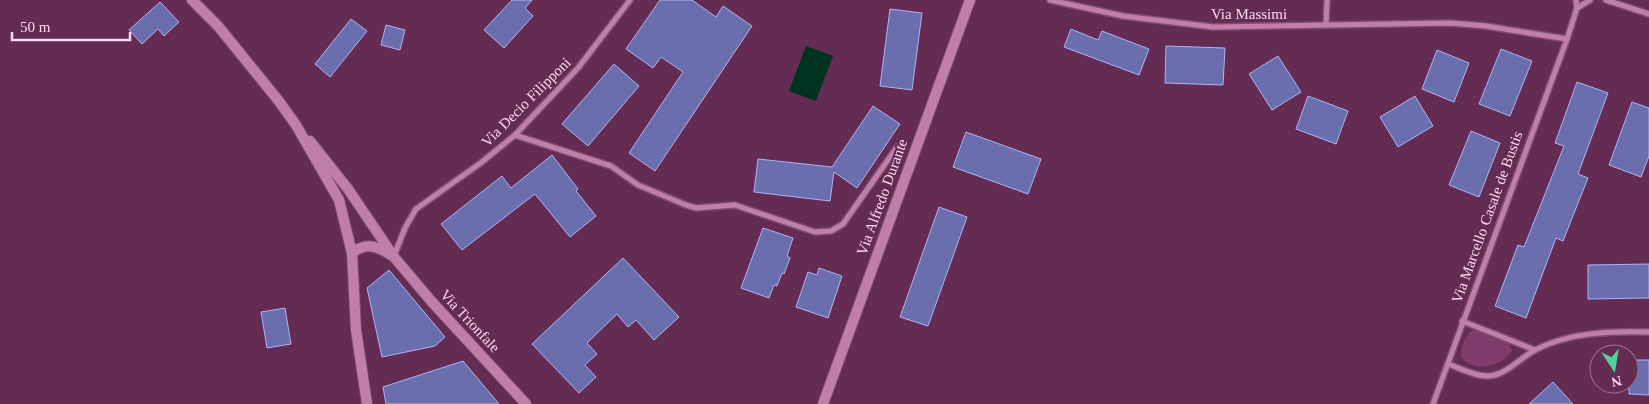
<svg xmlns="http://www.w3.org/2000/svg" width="1649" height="404" font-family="'Times New Roman',serif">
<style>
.green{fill:#803c6b}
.water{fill:#00331f}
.building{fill:#6b6eac;stroke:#aeb3f6}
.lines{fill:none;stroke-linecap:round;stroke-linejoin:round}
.street-casing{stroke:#7d4d6e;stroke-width:8}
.secondary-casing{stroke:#7d4d6e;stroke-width:12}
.street{stroke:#bf7fa8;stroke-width:5}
.secondary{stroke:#bf7fa8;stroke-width:10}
.labels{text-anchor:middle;stroke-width:4;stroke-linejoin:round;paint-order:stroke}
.street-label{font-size:15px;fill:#fbd8ed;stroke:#642c52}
</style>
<rect width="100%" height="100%" fill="#642c52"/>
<path class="green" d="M1473,330L1482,331L1508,343L1512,351C1500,366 1475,374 1461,357C1460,348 1465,334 1473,330Z"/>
<polygon class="water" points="806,46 833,56 816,101 789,91"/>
<g class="building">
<polygon points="512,0 532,0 525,8 533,16 504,48 484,30"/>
<polygon points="660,0 692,0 716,17 723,6 752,26 655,171 629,153 683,72 661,57 653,68 626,49"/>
<polygon points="160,2 179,22 164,36 158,29 142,44 129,30"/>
<polygon points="890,9 922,13 912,90 880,86"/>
<polygon points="351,19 367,31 330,77 315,64"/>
<polygon points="386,25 405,30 400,50 381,45"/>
<polygon points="1071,29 1098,40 1102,31 1149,49 1139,75 1064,47"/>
<polygon points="1166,46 1225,48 1223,85 1165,83"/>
<polygon points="1501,49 1532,61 1510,116 1479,104"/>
<polygon points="1437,50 1469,63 1454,102 1422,89"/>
<polygon points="1278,56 1301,92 1272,110 1249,74"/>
<polygon points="614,64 639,86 588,146 562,124"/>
<polygon points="1577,82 1608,93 1578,174 1588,178 1563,241 1556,238 1526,318 1495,306 1518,245 1524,247 1564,146 1555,143"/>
<polygon points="1308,96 1348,111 1336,144 1296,129"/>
<polygon points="1415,96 1433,126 1398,147 1380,117"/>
<polygon points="1632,102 1649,108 1649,156 1641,177 1609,165"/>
<polygon points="873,106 900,124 857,188 834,172 830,201 754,192 758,159 832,167"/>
<polygon points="1471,131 1500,143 1479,197 1449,185"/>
<polygon points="966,132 1041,159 1028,194 953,167"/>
<polygon points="552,155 578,189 576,191 596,216 570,237 535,194 462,250 441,224 502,176 511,188"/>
<polygon points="939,207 967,217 928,326 900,317"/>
<polygon points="763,228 793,238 787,256 790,258 784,274 782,273 777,286 774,285 769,298 741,288"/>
<polygon points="623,258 679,317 654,340 636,320 628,327 617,314 587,343 597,354 585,365 596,377 579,393 532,344"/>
<polygon points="1649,264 1649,298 1588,299 1588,265"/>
<polygon points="819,268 842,276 828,318 796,307 808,272 817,275"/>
<polygon points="389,270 445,337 435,346 382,357 367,288"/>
<polygon points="285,308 291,344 267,348 261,312"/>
<polygon points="1629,360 1649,360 1649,395 1629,394"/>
<polygon points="463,361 499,404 386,404 383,387"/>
<polygon points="1553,382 1573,404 1529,404"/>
</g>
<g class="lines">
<defs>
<g id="street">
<polyline points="1050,0 1123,16 1213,27 1450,23 1486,26 1567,39 1577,8 1576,0"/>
<polyline points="1606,0 1649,14"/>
<polyline points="1577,8 1590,0"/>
<polyline points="1326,25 1327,0"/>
<polyline points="515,135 611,166 638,185 686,205 696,208 735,205 815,232 831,231 843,224 897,147"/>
<polyline points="394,256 405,228 416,209 482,162 515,135 578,68 630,0"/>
<polyline points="1462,321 1535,350"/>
<path d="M1448,364C1460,368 1476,377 1489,376C1506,375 1520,358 1535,350C1570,332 1611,331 1649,332"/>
<polyline points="1433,404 1567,39"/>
</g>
<g id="secondary">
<polyline points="192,0 218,26 278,100 296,125 339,200 352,253 356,330 367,404"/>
<polyline points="310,141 348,189 394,257 432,302 526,404"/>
<path d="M352,253C366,242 377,246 391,255"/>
<polyline points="823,404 970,0"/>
</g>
</defs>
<use href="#street" class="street-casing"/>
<use href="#secondary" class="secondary-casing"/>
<use href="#street" class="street"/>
<use href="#secondary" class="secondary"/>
</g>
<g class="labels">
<g class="street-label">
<text x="1249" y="19">Via Massimi</text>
<text transform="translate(526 102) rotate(-45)" y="5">Via Decio Filipponi</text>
<text transform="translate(882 197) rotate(-70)" y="5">Via Alfredo Durante</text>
<text transform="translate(1487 217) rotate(-70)" y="5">Via Marcello Casale de Bustis</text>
<text transform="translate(470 321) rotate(47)" y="5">Via Trionfale</text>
</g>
</g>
<g transform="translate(1614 369) rotate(168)"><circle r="24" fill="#642c52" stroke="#a07190"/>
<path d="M0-4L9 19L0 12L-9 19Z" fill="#4ed399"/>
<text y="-8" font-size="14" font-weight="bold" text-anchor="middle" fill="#fbd8ed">N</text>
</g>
<path d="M12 32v8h118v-8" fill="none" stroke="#fbd8ed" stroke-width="2.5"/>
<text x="20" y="32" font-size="15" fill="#fbd8ed" stroke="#642c52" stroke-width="4" paint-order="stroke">50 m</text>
</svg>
